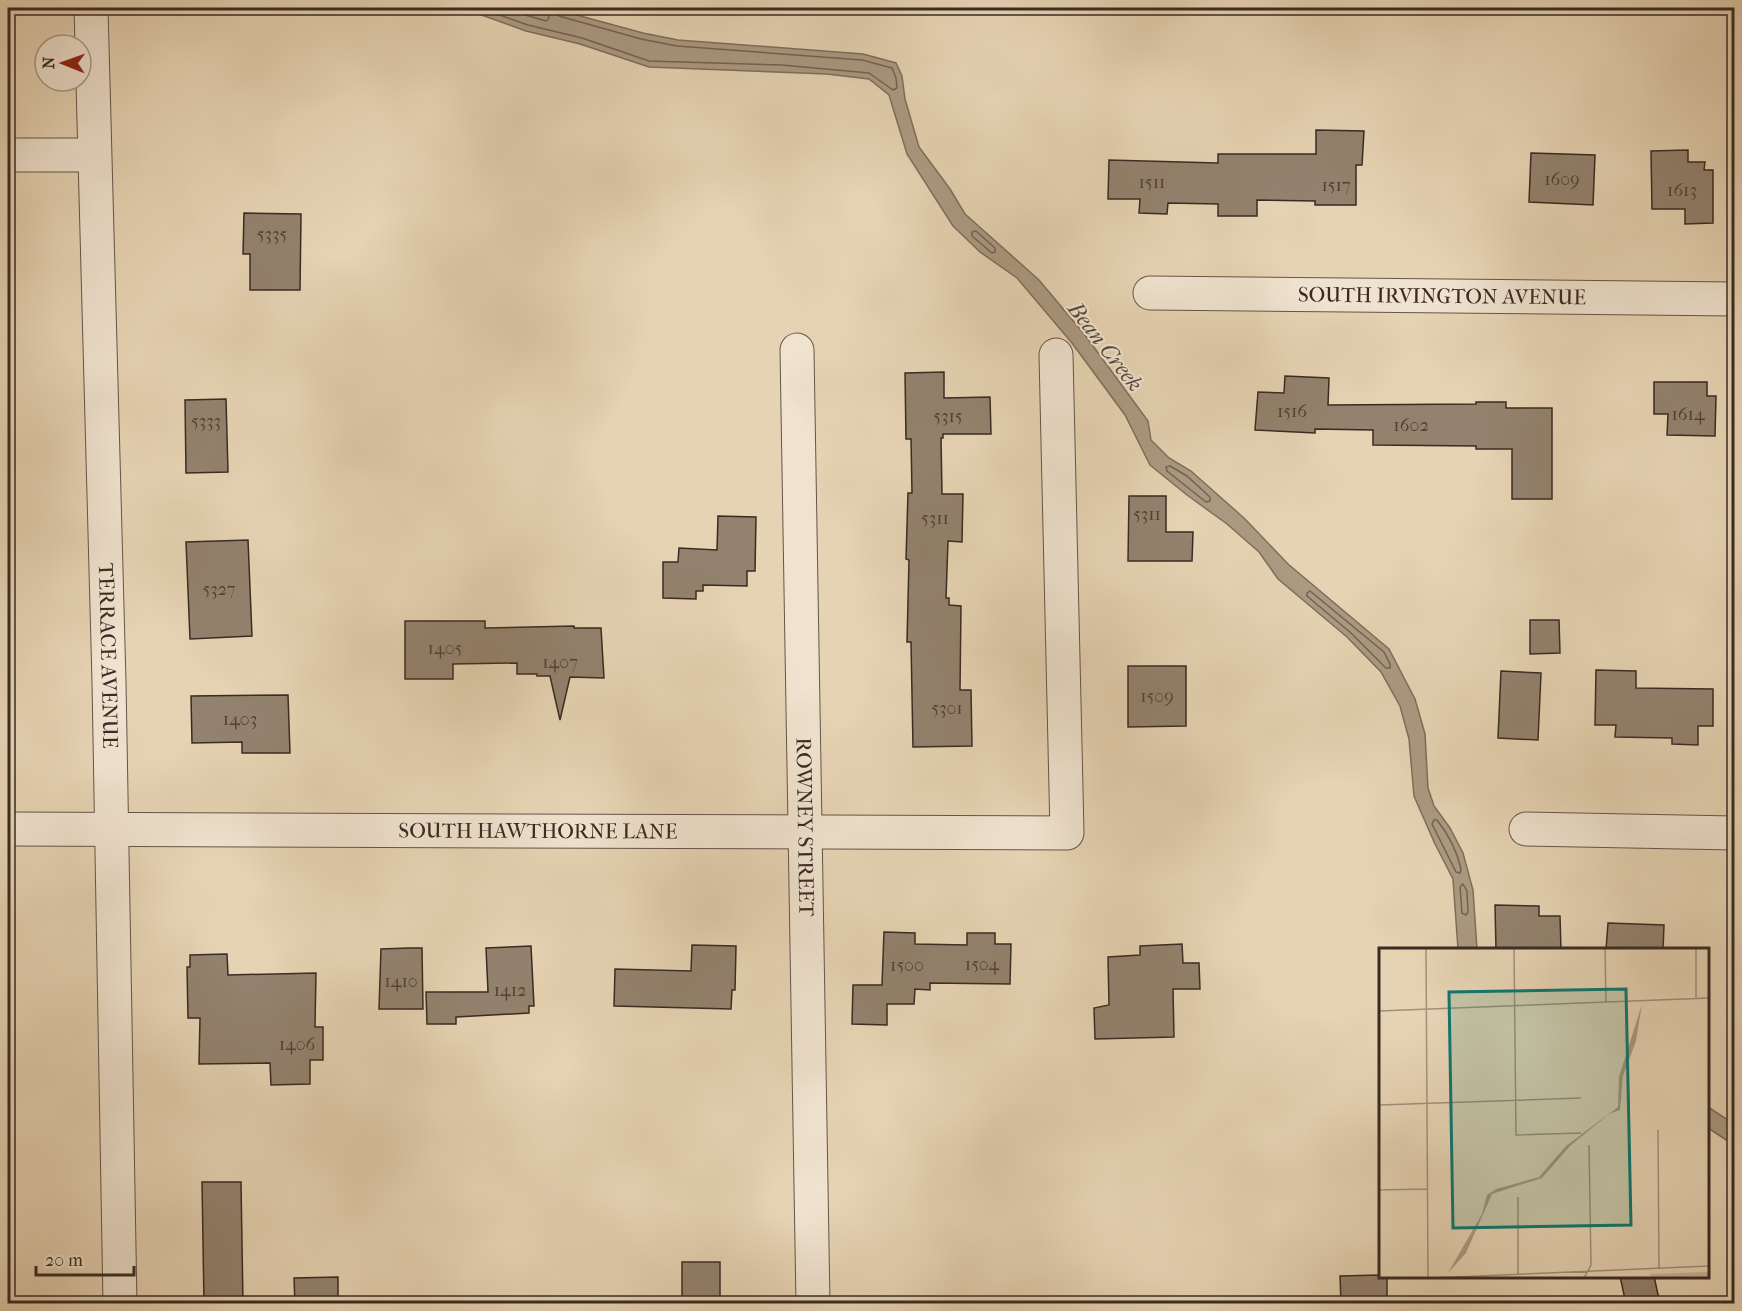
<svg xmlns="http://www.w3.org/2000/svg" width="1742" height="1311" font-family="'IM FELL French Canon',serif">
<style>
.water{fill:#ab9a82;stroke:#7d6e5c;stroke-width:1.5}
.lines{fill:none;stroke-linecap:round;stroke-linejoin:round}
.shore{stroke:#726253;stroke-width:1.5}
.building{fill:#93826e;stroke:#392b24;stroke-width:1.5}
.minor-casing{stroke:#645548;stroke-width:35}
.minor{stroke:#efe2ce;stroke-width:33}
.labels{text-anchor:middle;stroke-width:4.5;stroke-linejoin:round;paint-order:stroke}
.number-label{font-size:18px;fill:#504136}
.street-label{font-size:21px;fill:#392b24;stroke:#efe2ce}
.water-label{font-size:22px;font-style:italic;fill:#56473c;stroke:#efe2ce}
.inset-road{fill:none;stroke:#a1907a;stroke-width:1.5}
.view{fill:#0f766e;fill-opacity:0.15;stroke:#0f766e;stroke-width:3}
.inset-edge{fill:none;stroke:#392b24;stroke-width:3}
</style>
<rect width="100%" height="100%" fill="#e6d3b3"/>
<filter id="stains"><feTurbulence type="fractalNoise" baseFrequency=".00333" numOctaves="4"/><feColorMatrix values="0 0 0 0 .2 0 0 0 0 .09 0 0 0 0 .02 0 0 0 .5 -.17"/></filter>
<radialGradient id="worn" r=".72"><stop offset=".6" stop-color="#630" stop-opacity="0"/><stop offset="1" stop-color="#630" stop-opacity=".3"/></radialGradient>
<g class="water">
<polygon points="462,8 551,8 643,33 678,40 863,54 896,63 902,76 905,99 919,147 950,189 965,214 1039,280 1085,335 1148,421 1151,440 1169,458 1191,471 1245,519 1288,564 1389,649 1415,699 1425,734 1428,788 1434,806 1450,828 1463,853 1473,890 1477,949 1458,949 1453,879 1435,844 1414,796 1409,739 1400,706 1381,672 1347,637 1278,579 1259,552 1227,524 1187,495 1150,465 1125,415 1072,343 1017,278 980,252 953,226 907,154 889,95 869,79 827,74 649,67 580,44 526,31"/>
<polygon points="1708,1107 1734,1124 1734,1145 1708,1128"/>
</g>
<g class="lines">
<g class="shore">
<polyline points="479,8 528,25 582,38 649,61 782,65 869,73 893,90 897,88 896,78 892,68 862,60 677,46 641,39 559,16 555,13 554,8"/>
<polyline points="501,8 546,21 549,18 547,8"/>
<polygon points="976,231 995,248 995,252 992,253 972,236 972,232"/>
<polygon points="1170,466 1187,476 1210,497 1210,501 1206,502 1167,471 1166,467"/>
<polygon points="1310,591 1384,652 1390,664 1390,668 1386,668 1351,633 1307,596 1307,593"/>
<path d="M1434,820H1437C1449,835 1457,851 1461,869L1460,873L1456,872L1432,824Z"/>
<polygon points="1463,884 1467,891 1468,912 1466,915 1462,913 1460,887"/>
</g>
</g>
<g class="building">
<polygon points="1316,130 1364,131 1362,165 1356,165 1356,205 1315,205 1315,201 1257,200 1257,216 1218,216 1218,204 1168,203 1167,214 1139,213 1140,199 1108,199 1109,160 1218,163 1218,154 1316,154"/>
<polygon points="1688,150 1688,162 1705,162 1704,170 1713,170 1713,223 1685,224 1685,209 1652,209 1651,151"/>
<polygon points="1531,153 1595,155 1593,205 1529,202"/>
<polygon points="244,213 301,214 300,290 250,290 250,254 243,254"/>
<polygon points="944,372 944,398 990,397 991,434 943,434 943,438 941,438 942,494 963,494 962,542 948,541 946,598 949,598 949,605 961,606 960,690 971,690 972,746 913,747 911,642 907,642 909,560 906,559 908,493 912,493 911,439 906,439 905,373"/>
<polygon points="1285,376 1329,378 1328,405 1476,404 1476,402 1506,402 1506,408 1552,408 1552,499 1512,499 1512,449 1476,449 1476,446 1373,445 1373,430 1315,429 1315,433 1255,430 1258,392 1284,393"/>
<polygon points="1654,382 1707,382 1707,396 1716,396 1715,436 1667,435 1668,414 1654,414"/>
<polygon points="226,399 228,472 186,473 185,400"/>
<polygon points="1129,496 1166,496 1166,532 1193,532 1192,561 1128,561"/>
<polygon points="718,516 756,517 755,571 747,571 747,586 703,585 703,591 696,591 696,599 663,598 663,562 678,562 679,548 717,550"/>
<polygon points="248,540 252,636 190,639 186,542"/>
<polygon points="1530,620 1559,620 1560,653 1530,654"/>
<polygon points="405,621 485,621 485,628 574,626 574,628 601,628 604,678 570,677 560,720 550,676 537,676 537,674 517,674 517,663 453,664 453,679 405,679"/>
<polygon points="1128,666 1186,666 1186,726 1128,727"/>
<polygon points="1596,670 1636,671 1636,688 1713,689 1713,726 1698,726 1698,745 1672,744 1672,738 1615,737 1616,725 1595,725"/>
<polygon points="1501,671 1541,673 1538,740 1498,738"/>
<polygon points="288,695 290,753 242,753 242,742 192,743 191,696"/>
<polygon points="1495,905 1539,906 1539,916 1560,916 1561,950 1496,950"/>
<polygon points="1608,923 1664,925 1663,950 1606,950"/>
<polygon points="884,932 915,933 915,944 967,945 967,933 995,933 995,944 1011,944 1010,984 930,983 930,990 915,989 914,1004 887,1004 887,1025 852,1024 853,985 882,985"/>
<polygon points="1182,944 1183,963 1199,963 1200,989 1173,989 1174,1037 1095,1039 1094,1008 1109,1005 1108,957 1140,955 1140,946"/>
<polygon points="692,945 736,946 735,990 732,990 731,1009 614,1006 615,969 691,971"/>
<polygon points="531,946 534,1006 529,1006 529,1013 456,1017 456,1024 427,1024 426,992 488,992 486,948"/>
<polygon points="409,948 422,948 423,1009 379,1009 381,949"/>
<polygon points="227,954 228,975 316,973 315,1027 323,1027 323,1060 310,1060 310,1084 271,1085 270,1063 199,1064 200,1018 188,1018 187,967 190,967 190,955"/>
<polygon points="202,1182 241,1182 243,1304 204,1304"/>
<rect x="682" y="1262" width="38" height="42"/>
<polygon points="1380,1275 1380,1276 1387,1276 1387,1304 1341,1304 1340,1276"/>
<polygon points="1620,1276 1654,1276 1660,1304 1626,1304"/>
<polygon points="338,1277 338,1304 295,1304 294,1278"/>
</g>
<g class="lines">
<defs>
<g id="minor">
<path id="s1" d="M91,8L109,682L120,1304"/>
<polyline points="8,155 94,155"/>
<path id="s2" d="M1150,293L1734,299"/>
<path id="s3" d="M797,350L813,1304"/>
<path id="s4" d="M8,829L1067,833L1056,355"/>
<polyline points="1526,829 1734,833"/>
</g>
</defs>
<use href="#minor" class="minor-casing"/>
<use href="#minor" class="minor"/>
</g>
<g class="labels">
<g class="number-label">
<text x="1562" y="185">1609</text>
<text x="1152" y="188">1511</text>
<text x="1336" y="191">1517</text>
<text x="1682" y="196">1613</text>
<text x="272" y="240">5335</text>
<text x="1292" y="417">1516</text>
<text x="1688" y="420">1614</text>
<text x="948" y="422">5315</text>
<text x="206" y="427">5333</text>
<text x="1411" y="431">1602</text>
<text x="1147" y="520">5311</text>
<text x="935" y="524">5311</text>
<text x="219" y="595">5327</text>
<text x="445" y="654">1405</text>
<text x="560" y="668">1407</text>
<text x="1157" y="702">1509</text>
<text x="947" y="714">5301</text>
<text x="240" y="725">1403</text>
<text x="982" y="970">1504</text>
<text x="907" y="971">1500</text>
<text x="401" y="987">1410</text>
<text x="510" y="996">1412</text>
<text x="297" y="1050">1406</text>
</g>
<g class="street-label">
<text dy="7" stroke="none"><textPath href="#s2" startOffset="292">SOUTH IRVINGTON AVENUE</textPath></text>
<text dy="7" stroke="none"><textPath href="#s1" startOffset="648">TERRACE AVENUE</textPath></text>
<text dy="7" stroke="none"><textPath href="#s3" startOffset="477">ROWNEY STREET</textPath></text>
<text dy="7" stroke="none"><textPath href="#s4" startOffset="530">SOUTH HAWTHORNE LANE</textPath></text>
</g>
<g class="water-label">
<text transform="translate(1106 346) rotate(52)" y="8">Bean Creek</text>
</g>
</g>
<g transform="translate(1379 948)">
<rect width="330" height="330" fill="#e6d3b3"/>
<path d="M330,324V330H271V326Z" fill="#c9b69b"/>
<path d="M263,56L257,93L244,128L241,162L230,166L191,198L163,230L113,246L87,305L69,325L103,266L108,247L117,241L160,229L187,198L239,159L240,129Z" fill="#ab9a82"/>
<path class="inset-road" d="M47,0L49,330M135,0L137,187L202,185M226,0L227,54M317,0V51M0,63L330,50M0,157L202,150M279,182L280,321M0,242L48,241M139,326V249M53,330L330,318M205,330L212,317L210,197"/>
<path class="view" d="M247,41L252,277L74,280L70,44Z"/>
<rect width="330" height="330" class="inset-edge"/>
</g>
<rect width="1742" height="1311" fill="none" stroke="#e6d3b3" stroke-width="30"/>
<rect x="9" y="9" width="1724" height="1293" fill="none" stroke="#392b24" stroke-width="3"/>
<rect x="15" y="15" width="1712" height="1281" fill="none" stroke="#392b24" stroke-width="1.5"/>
<g transform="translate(63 63) rotate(271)"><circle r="28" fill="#efe2ce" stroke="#a6998a" stroke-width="1.5"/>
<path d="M0-4.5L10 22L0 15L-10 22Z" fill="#8f2418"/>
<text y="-9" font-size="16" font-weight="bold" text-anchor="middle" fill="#392b24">N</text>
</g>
<path d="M36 1266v9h98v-9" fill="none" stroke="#392b24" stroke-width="3"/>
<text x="45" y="1266" font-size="18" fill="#392b24" stroke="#efe2ce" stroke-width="4.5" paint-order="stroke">20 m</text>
<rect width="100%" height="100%" filter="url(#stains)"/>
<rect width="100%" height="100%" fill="url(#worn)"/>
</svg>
